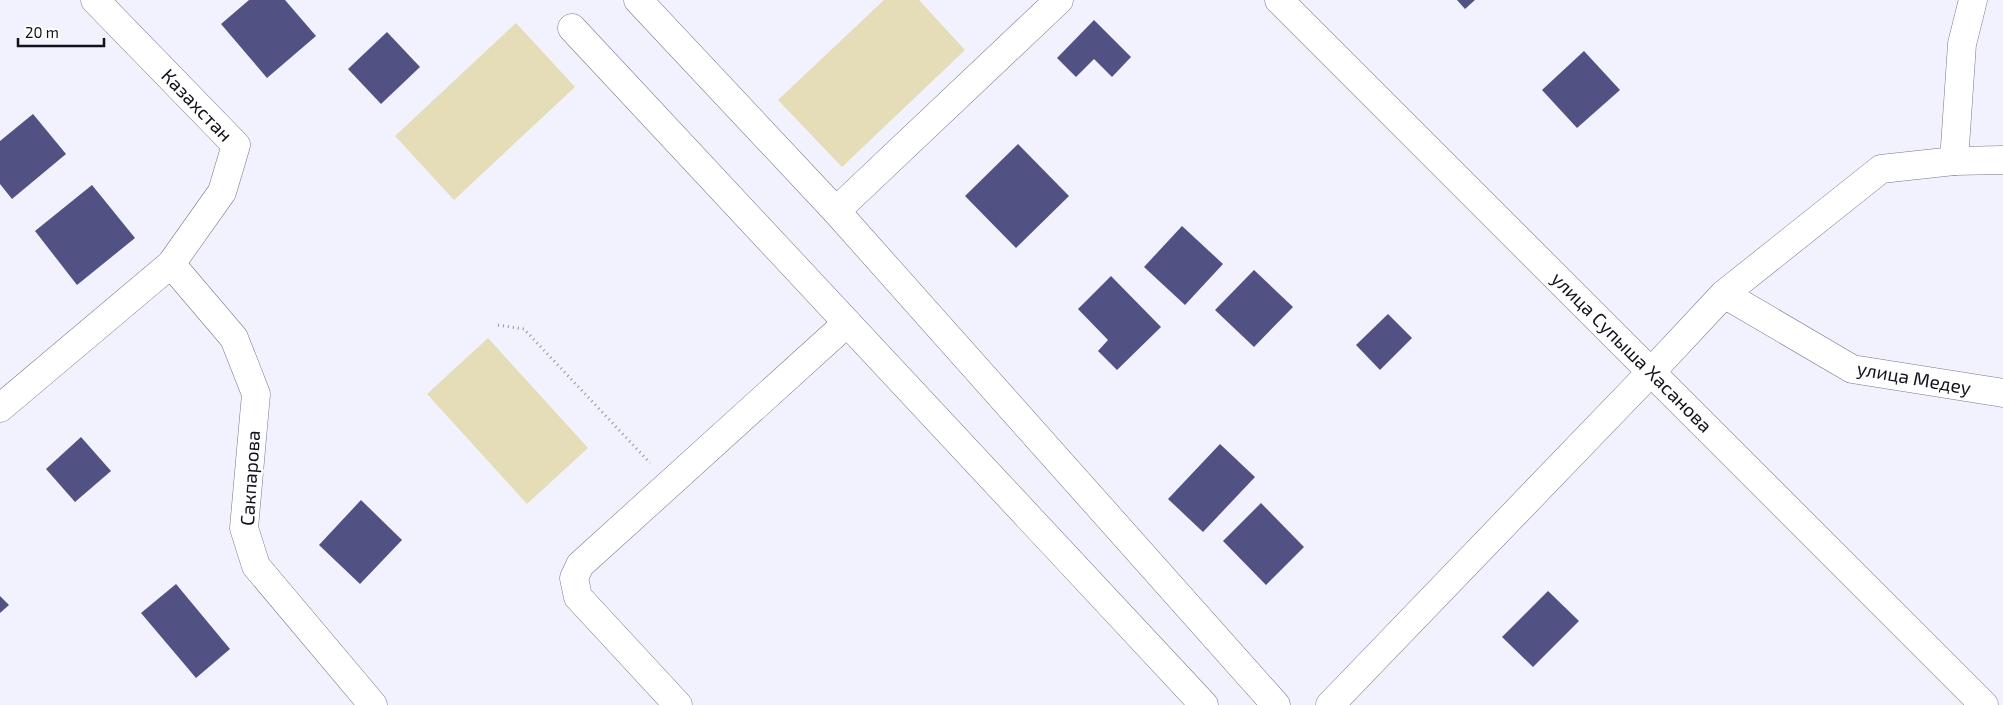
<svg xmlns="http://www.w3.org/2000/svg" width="2003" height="705" font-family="'Exo 2',sans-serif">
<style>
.garden{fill:#e4ddb7}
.building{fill:#525183}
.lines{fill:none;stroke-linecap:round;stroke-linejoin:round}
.minor-casing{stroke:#75768f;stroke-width:29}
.path{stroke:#9595a0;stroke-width:3;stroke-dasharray:1 4;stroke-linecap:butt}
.minor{stroke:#fff;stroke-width:28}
.labels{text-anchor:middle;stroke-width:5;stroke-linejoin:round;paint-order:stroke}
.street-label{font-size:19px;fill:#11121b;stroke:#fff}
</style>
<rect width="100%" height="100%" fill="#f2f2fe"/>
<g class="garden">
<polygon points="884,0 919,0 965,50 842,167 778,100"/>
<polygon points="516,23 575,87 454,200 395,136"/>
<polygon points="488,338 588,448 527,504 427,394"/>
</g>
<g class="building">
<polygon points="249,0 285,0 316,36 267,78 221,24"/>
<polygon points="1457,0 1475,0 1465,9"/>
<polygon points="1094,20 1131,57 1112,77 1094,59 1076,77 1057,58"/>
<polygon points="387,32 420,67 381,104 348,69"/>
<polygon points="1584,51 1620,90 1577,128 1542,90"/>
<polygon points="33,114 66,154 12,199 0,184 0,141"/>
<polygon points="1018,144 1069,196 1016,248 965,196"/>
<polygon points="92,185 135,238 77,285 35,231"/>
<polygon points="1182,226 1223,264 1185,305 1144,267"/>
<polygon points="1254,270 1293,307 1254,347 1215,310"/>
<polygon points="1111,276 1161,327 1117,370 1098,351 1108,340 1078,309"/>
<polygon points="1388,314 1412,338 1380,370 1356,345"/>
<polygon points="81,437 111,471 75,502 46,469"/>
<polygon points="1220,444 1255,477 1203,532 1168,499"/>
<polygon points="361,500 402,540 360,584 319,545"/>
<polygon points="1261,503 1304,547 1266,585 1223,541"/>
<polygon points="176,584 230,649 196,678 141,613"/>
<polygon points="1548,591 1579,621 1533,667 1502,637"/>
<polygon points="0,596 9,605 0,613"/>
</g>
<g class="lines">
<defs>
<g id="minor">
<polyline points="638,0 836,211 1276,705"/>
<polyline points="1279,0 1984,705"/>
<polyline points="572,28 1204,705"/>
<polyline points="1954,161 2003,160"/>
<polyline points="836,211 1059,0"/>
<polyline points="171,264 234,338 256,394 244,528 256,566 373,705"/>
<polyline points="1724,294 1852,369 2003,393"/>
<polyline points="0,408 171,264 222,192 236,145 95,0"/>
<polyline points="678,705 578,597 574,578 580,565 847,323"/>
<polyline points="1330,705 1651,372 1724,294 1881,169 1954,161 1962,44 1973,0"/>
</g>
</defs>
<use href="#minor" class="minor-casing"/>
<polyline class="path" points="498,325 524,329 650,463"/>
<use href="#minor" class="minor"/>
</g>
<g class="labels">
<g class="street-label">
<text transform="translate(197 105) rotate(46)" y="7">Казахстан</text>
<text transform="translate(1632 352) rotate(45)" y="7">улица Супыша Хасанова</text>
<text transform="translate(1914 378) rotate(10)" y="7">улица Медеу</text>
<text transform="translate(250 478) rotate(-86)" y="7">Сакпарова</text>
</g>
</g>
<path d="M18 38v8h86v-8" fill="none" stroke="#11121b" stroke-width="2.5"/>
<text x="25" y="38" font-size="15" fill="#11121b" stroke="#ffffff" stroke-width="4" paint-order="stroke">20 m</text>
</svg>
